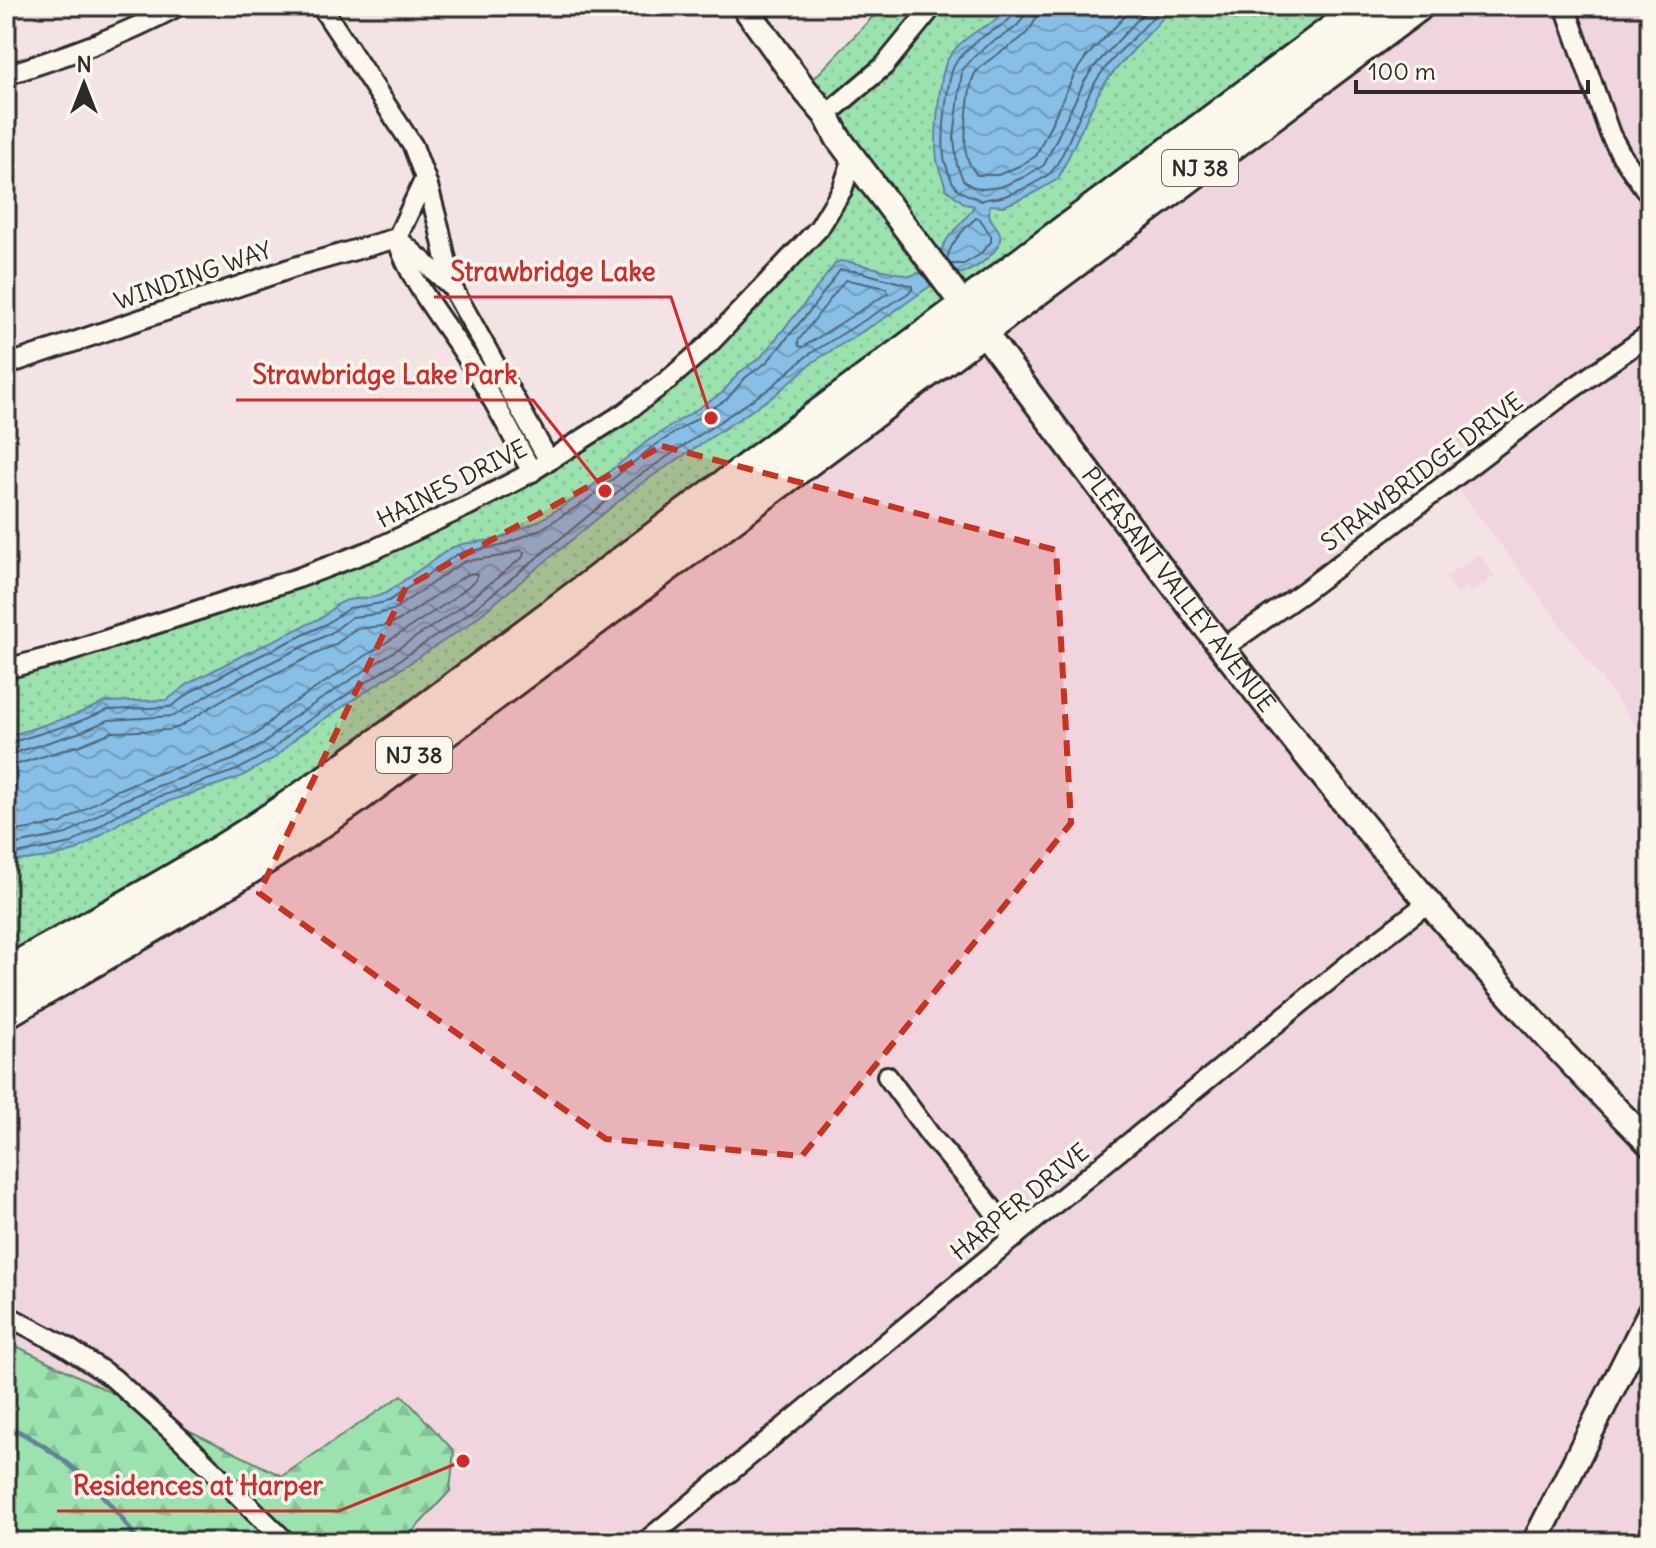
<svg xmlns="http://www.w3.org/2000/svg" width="1656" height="1548" font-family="Delius,sans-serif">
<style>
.built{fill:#f0d5de}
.forest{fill:url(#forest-firs);stroke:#63866d;stroke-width:2}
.park{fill:url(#park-dots);stroke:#63866d;stroke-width:2}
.water{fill:url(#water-waves);stroke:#62849b;stroke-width:2}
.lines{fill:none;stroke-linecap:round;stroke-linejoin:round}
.shore{stroke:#506676;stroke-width:2}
.stream{stroke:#62849b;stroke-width:5}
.street-casing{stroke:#2b2b2b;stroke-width:24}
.secondary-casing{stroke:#2b2b2b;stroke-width:30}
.highway-casing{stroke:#2b2b2b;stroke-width:38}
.street{stroke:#fbf7ec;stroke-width:18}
.secondary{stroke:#fbf7ec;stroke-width:24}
.highway{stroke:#fbf7ec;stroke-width:32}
.marked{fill:#c8321e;fill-opacity:0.2;stroke:#c8321e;stroke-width:6;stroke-dasharray:16 10;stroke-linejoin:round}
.labels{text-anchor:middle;stroke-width:7;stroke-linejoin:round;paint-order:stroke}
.shield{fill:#fbf7ec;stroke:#696865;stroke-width:2}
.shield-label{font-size:22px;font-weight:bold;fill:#2b2b2b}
.street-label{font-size:24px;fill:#2b2b2b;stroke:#fbf7ec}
.leader{fill:none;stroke:#d62828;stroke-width:3}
.callout-dot{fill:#d62828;stroke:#fbf7ec;stroke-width:3}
.callout-label{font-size:26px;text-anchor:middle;font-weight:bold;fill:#d62828;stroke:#fbf7ec;stroke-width:7;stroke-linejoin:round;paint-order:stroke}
</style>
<defs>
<pattern id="forest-firs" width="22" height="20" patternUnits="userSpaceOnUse" patternTransform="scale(2)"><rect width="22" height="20" fill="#9be2af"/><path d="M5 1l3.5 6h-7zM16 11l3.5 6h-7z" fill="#86c297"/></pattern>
<pattern id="park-dots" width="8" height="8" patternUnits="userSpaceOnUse" patternTransform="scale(2)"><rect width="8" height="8" fill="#9be2af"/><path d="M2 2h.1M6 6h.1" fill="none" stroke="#86c297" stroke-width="1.8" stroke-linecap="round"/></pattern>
<pattern id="water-waves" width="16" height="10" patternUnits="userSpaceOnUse" patternTransform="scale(2)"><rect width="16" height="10" fill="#87bfe6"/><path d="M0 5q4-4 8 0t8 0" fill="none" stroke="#6f9bbb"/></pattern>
</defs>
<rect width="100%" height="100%" fill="#f4e3e4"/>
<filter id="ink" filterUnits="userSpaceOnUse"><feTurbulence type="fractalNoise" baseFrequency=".0125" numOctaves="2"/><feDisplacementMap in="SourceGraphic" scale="16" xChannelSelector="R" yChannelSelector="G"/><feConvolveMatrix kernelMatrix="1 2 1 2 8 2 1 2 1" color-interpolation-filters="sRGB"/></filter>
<g filter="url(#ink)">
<g class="built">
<polygon points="1416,6 1650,6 1650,744 1452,480 1224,648 1650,1144 1650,1542 6,1542 6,1011"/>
<polygon points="1479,554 1495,576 1472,592 1467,587 1457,594 1445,577"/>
</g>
<polygon class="forest" points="6,1341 282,1476 402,1395 454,1451 450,1491 403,1542 6,1542"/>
<polygon class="park" points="883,6 1367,6 402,728 6,974 6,670 436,521 668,380 835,203 853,158 804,89"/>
<path class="water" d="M1017,6H1172C1150,36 1120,60 1100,90L1058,179L1032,194L1004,206L990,205C986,222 996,221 1000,234C1004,250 975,270 962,273C957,274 955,273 950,272L888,316L813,362L775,395L636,487L468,625L298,736L276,757L240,777L161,804L126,819L75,851L57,856L16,861L6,865V737L72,716L106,702L167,700L191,682L245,654L323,617L336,605L347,600L375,597L386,593L451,548L462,544L499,539L537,522L581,495L646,442L722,393L740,372L761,357L806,302L835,264L840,261L849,262L910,276L919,273L939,258C944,234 964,225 974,206L965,204L946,189C944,178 938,170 937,159C934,141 939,74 948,59C954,48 969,36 980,29C985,26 991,24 996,20C1004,14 1007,9 1017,6Z"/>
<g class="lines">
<g class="shore">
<path d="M1016,6C1014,23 993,29 981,38C973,44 965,51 958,59C946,72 942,138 944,157C945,163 951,181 955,186C961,195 973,195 981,201C989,197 997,199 1005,196C1019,191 1037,183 1049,174C1062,165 1083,103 1093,86C1109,57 1142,33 1162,6"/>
<path d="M1026,6C1025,29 1001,35 985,47C977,54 968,62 962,71L954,138L957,165L963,180L971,186L982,189L1001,187L1024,177L1044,165L1084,82L1093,68L1150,6"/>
<path d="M1038,6C1037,42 996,48 976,72C968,81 964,139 966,152C967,160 972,169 977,175H998L1019,166L1036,156L1075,73L1086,57L1135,6"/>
<path d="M947,259C950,244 964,228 976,218L980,219L991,236V242L979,255L964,264H950"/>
<polygon points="845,280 853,281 886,288 888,293 803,347 799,346 798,341"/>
<polyline points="6,744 75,723 108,710 170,707 196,689 249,661 326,624 349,608 376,604 389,601 456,555 464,552 501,546 541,529 586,501 651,448 727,399 746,377 767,362 813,307 840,270 856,271 912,286 912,290 907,294 808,355 770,388 631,481 463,618 294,730 271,751 237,770 158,797 123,811 72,843 6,856"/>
<polyline points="6,754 14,753 78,733 109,720 174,716 219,688 331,633 352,617 378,614 393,610 460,564 466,561 503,556 520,550 524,552 523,557 457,610 288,721 265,743 233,760 155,787 119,802 67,834 6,846"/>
<polyline points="6,766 18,764 80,745 112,732 169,730 179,727 225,698 336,644 356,629 383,626 398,621 466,575 474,573 477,575 476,580 450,601 281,711 258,733 228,749 151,776 115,791 62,823 6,833"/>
</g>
<path class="stream" d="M6,1425C59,1450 108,1492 138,1542"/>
<defs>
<g id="street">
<polyline points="321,6 413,146 428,186 439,227 452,287 549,461"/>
<polyline points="1565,6 1610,134 1622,156 1650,196"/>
<path d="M6,75C66,56 123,36 178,6"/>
<polyline points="826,115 884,66 933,6"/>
<path d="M425,178L397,238C409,281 444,322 468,359C492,395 511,434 532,472"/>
<polyline points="399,240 452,287"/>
<polyline points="6,365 295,267 397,238"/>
<polyline points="1223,648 1302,593 1555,401 1650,334"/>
<polyline points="6,669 62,654 298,578 375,549 467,506 521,478 624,413 668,380 708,345 819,228 842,190 853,158"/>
<polyline points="887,1076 930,1135 984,1198 1014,1238"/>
<polyline points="6,1315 65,1346 113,1378 181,1439 286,1542"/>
<polyline points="645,1542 1031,1223 1360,955 1429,902"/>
</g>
<g id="secondary">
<path id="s1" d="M744,6L804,89L826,115L838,138L853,158C1108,494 1351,844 1650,1144"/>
<polyline points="1535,1542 1650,1313"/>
</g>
<g id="highway">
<path d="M6,974C83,931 161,890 235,843C293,807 347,767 402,728L1367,6"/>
<path d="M6,1011C123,942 242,877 353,799L1416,6"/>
</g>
</defs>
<use href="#street" class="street-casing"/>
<use href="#secondary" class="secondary-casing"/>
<use href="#highway" class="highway-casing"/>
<use href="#street" class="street"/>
<use href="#secondary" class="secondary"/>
<use href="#highway" class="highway"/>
</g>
</g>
<path class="marked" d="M662,446L1056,550L1071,823L802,1156L606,1139L259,893L406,587Z"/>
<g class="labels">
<g class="shield">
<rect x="1162" y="150" width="76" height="36" rx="6"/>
<rect x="376" y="737" width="76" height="36" rx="6"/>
</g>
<g class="shield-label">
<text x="1200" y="176">NJ 38</text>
<text x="414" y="763">NJ 38</text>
</g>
<g class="street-label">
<text transform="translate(193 276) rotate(-19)" y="8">WINDING WAY</text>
<text transform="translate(1422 472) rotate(-37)" y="8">STRAWBRIDGE DRIVE</text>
<text transform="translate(452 484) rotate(-27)" y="8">HAINES DRIVE</text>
<text dy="8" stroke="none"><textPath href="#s1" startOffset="728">PLEASANT VALLEY AVENUE</textPath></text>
<text transform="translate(1020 1202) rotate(-39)" y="8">HARPER DRIVE</text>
</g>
</g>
<path class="leader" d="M711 418L671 297H434M605 491L533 400H236M463 1461L339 1511H57"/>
<g class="callout-dot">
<circle cx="711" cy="418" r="8"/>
<circle cx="605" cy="491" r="8"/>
<circle cx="463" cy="1461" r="8"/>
</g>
<g class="callout-label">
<text x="553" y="281">Strawbridge Lake</text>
<text x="385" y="384">Strawbridge Lake Park</text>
<text x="198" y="1495">Residences at Harper</text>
</g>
<rect width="1656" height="1548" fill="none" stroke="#fbf7ec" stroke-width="32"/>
<rect x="16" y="16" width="1624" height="1516" fill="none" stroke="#2b2b2b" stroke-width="3" filter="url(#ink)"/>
<g transform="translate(84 84)" stroke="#fbf7ec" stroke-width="6" paint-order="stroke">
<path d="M0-6L14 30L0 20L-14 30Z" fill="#2b2b2b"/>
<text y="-12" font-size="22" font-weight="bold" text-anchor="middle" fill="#2b2b2b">N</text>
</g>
<path d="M1356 80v12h232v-12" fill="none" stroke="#2b2b2b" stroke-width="4"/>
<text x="1368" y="80" font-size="24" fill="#2b2b2b" stroke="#fbf7ec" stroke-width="6" paint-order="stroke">100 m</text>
</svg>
